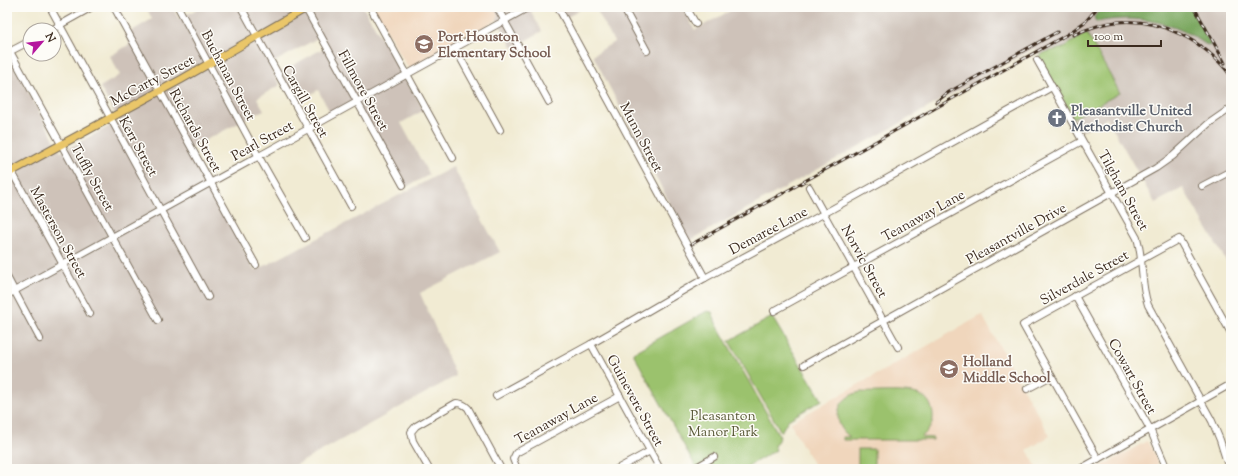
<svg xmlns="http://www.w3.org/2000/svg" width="1238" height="476" font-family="'Sorts Mill Goudy',serif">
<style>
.built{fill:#f0d6bc}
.industrial{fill:#cec2b9}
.green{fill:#9bc26d;stroke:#6b7646}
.forest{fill:#7ca860;stroke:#5c693f}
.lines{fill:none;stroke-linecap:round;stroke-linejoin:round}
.minor-casing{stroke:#7b6e5d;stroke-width:8}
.major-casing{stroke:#7b6e5d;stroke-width:9}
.minor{stroke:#fff;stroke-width:6}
.major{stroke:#eac669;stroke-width:7}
.rail-casing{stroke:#3b2a1e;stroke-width:3}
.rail{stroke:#fdfcf7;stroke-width:1.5;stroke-dasharray:4.5;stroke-linecap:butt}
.labels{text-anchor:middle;stroke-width:3;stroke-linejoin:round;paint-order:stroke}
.education-label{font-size:14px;font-weight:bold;fill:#785e54;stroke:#fdfcf7;text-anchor:start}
.street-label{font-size:14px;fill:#3b2a1e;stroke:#fdfcf7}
.worship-label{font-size:14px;font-weight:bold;fill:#5b616d;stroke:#fdfcf7;text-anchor:start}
.park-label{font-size:14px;fill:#585836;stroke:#fdfcf7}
</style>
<rect width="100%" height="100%" fill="#fdfcf7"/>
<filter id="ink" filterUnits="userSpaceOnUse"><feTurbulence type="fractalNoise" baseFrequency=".025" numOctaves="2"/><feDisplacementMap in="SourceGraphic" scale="8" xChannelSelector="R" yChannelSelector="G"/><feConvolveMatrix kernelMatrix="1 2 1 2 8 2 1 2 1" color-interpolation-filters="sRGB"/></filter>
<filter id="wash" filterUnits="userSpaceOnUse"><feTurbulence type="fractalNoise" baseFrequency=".012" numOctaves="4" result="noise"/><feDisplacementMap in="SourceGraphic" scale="16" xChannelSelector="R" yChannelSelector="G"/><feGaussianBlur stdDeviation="0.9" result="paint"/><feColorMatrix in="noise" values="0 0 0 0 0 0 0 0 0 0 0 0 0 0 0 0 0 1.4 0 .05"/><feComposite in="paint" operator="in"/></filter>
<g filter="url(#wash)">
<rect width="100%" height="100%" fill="#f1ebd3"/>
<g class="built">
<polygon points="373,7 493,7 498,15 497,20 409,69 408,68"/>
<polygon points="982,315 1050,436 1027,450 1038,469 816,469 790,423"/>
<polygon points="1147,441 1154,453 1160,469 1096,469"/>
</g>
<g class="industrial">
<polygon points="146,7 172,7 179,19 200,7 363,7 424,110 401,123 429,175 402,189 355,101 331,114 318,90 296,103 279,73 324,48 318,38 269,65 280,85 257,98 264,110 190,148 255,271 453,167 500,252 420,293 456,376 289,469 7,469 7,53 61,152 119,121 100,87 120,75 110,56 130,44 125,35 152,19"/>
<polygon points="493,7 540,7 531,12 542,31 513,48 497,20 498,15"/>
<polygon points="553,7 584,7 561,21"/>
<polygon points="595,7 682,7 695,30 737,7 1231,7 1231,269 1183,188 1155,203 1107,118 1081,132 1035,48 689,241 593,55 614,42"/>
</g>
<g class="green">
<polygon points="1086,33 1089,37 1120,93 1073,118 1039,56 1046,52 1063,48"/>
<polygon points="707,311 712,312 716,323 780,437 774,446 776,450 743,469 697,469 633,353"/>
<polygon points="772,317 822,400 788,420 781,432 729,341"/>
<path d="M861,392C876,393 910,389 922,396C929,399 932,407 933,414C934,424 929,431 921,437L933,438V440H843V437H850C830,423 836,396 861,392Z"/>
<rect x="858" y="449" width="16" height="20"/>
</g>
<path class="forest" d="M1102,7H1190L1211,45L1208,46C1175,21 1136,14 1096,22L1094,17Z"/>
</g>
<g filter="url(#ink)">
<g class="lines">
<defs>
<g id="minor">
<polyline points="50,7 208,297"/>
<polyline points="114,7 256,265"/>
<polyline points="178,7 255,150 305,238"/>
<polyline points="241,7 351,206"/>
<polyline points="305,7 403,185"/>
<polyline points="370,7 453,158"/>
<polyline points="497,7 549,102"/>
<polyline points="558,7 705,278"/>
<polyline points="623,7 647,51"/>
<polyline points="686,7 696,24"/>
<polyline points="51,30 92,7"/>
<polyline points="7,46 158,320"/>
<polyline points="455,48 500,130"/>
<polyline points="7,53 30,41"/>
<path d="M1037,60L1137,238C1144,261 1140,282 1148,305L1212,421L1220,440L1229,469"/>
<polyline points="7,163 90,314"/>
<polyline points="1202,186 1231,171"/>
<polyline points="809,187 898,347"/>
<polyline points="7,277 40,339"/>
<polyline points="7,295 529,7"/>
<polyline points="1075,296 1150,429 1167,469"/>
<polyline points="774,311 1082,141"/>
<polyline points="591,344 660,469"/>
<polyline points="804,365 1156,168 1173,156 1208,124 1231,108"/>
<polyline points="1027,389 1051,376"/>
<polyline points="496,396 591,344 705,278 825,213 1052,87"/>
<polyline points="1098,459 1023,325 1179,239 1231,333"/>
<path d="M429,469L413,441L411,432L416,426L456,403C461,403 464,404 468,408L501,469"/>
<polyline points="517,469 513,459 516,453 620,396"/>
<polyline points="617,469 650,451"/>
<polyline points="693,469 714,457"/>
<polyline points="1080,469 1231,384"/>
</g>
<polyline id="major" points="7,174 182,79 308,7"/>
</defs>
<use href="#minor" class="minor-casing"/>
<use href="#major" class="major-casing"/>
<use href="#minor" class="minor"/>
<use href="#major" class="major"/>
<defs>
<g id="rail">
<polyline points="1194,7 1225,63"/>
<path d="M1073,35C1087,29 1102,23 1117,22C1161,18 1205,41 1231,76"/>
<polyline points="936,102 949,92 1057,32"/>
<polyline points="692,244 1068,34 1086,21 1098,7"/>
</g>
</defs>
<use href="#rail" class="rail-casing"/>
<use href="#rail" class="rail"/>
</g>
</g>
<defs>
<symbol id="school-disc" viewBox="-11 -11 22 22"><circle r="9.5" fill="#8d6e63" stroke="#fdfcf7"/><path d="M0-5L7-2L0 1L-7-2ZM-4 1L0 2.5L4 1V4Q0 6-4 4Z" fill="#fff"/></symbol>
<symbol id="church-disc" viewBox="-11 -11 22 22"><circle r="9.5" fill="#6b7280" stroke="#fdfcf7"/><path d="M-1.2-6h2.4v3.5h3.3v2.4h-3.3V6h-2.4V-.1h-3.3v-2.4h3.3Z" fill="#fff"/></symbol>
</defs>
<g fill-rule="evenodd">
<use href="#school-disc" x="413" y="33" width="22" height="22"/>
<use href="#church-disc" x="1046" y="107" width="22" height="22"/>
<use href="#school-disc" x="938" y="358" width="22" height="22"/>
</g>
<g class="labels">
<g class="education-label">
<text x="438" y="41">Port Houston<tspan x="438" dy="16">Elementary School</tspan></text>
<text x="963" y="366">Holland<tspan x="963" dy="16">Middle School</tspan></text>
</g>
<g class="street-label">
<text transform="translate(229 75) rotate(62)" y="5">Buchanan Street</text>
<text transform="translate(152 80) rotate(-28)" y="5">McCarty Street</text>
<text transform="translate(364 90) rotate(61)" y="5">Fillmore Street</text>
<text transform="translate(306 101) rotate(61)" y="5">Cargill Street</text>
<text transform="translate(196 130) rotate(61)" y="5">Richards Street</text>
<text transform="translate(642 137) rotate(62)" y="5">Munn Street</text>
<text transform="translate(262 140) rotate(-29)" y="5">Pearl Street</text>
<text transform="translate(139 146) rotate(61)" y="5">Kerr Street</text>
<text transform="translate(93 177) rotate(61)" y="5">Tuffly Street</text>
<text transform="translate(1124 190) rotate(61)" y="5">Tilgham Street</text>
<text transform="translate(923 215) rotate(-29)" y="5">Teanaway Lane</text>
<text transform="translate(768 230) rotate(-28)" y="5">Demaree Lane</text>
<text transform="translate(59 232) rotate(61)" y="5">Masterson Street</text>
<text transform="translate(1016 233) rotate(-29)" y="5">Pleasantville Drive</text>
<text transform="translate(865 261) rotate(61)" y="5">Norvic Street</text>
<text transform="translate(1084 277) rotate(-29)" y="5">Silverdale Street</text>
<text transform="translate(1133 376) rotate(61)" y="5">Cowart Street</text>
<text transform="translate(636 400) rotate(61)" y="5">Guinevere Street</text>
<text transform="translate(556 418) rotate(-29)" y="5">Teanaway Lane</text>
</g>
<g class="worship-label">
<text x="1071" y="115">Pleasantville United<tspan x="1071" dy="16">Methodist Church</tspan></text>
</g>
<g class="park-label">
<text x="723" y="420">Pleasanton<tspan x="723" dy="16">Manor Park</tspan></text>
</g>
</g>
<rect width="1238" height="476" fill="none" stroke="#fdfcf7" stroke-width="24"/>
<g transform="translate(42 42) rotate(62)"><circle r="19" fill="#fdfcf7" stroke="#afa8a0"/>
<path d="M0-3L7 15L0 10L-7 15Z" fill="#b5179e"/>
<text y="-6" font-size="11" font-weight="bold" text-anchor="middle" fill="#3b2a1e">N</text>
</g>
<path d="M1088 40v6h73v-6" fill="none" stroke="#3b2a1e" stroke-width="2"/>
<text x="1094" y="40" font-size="12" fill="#3b2a1e" stroke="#fdfcf7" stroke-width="3" paint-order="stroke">100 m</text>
</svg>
